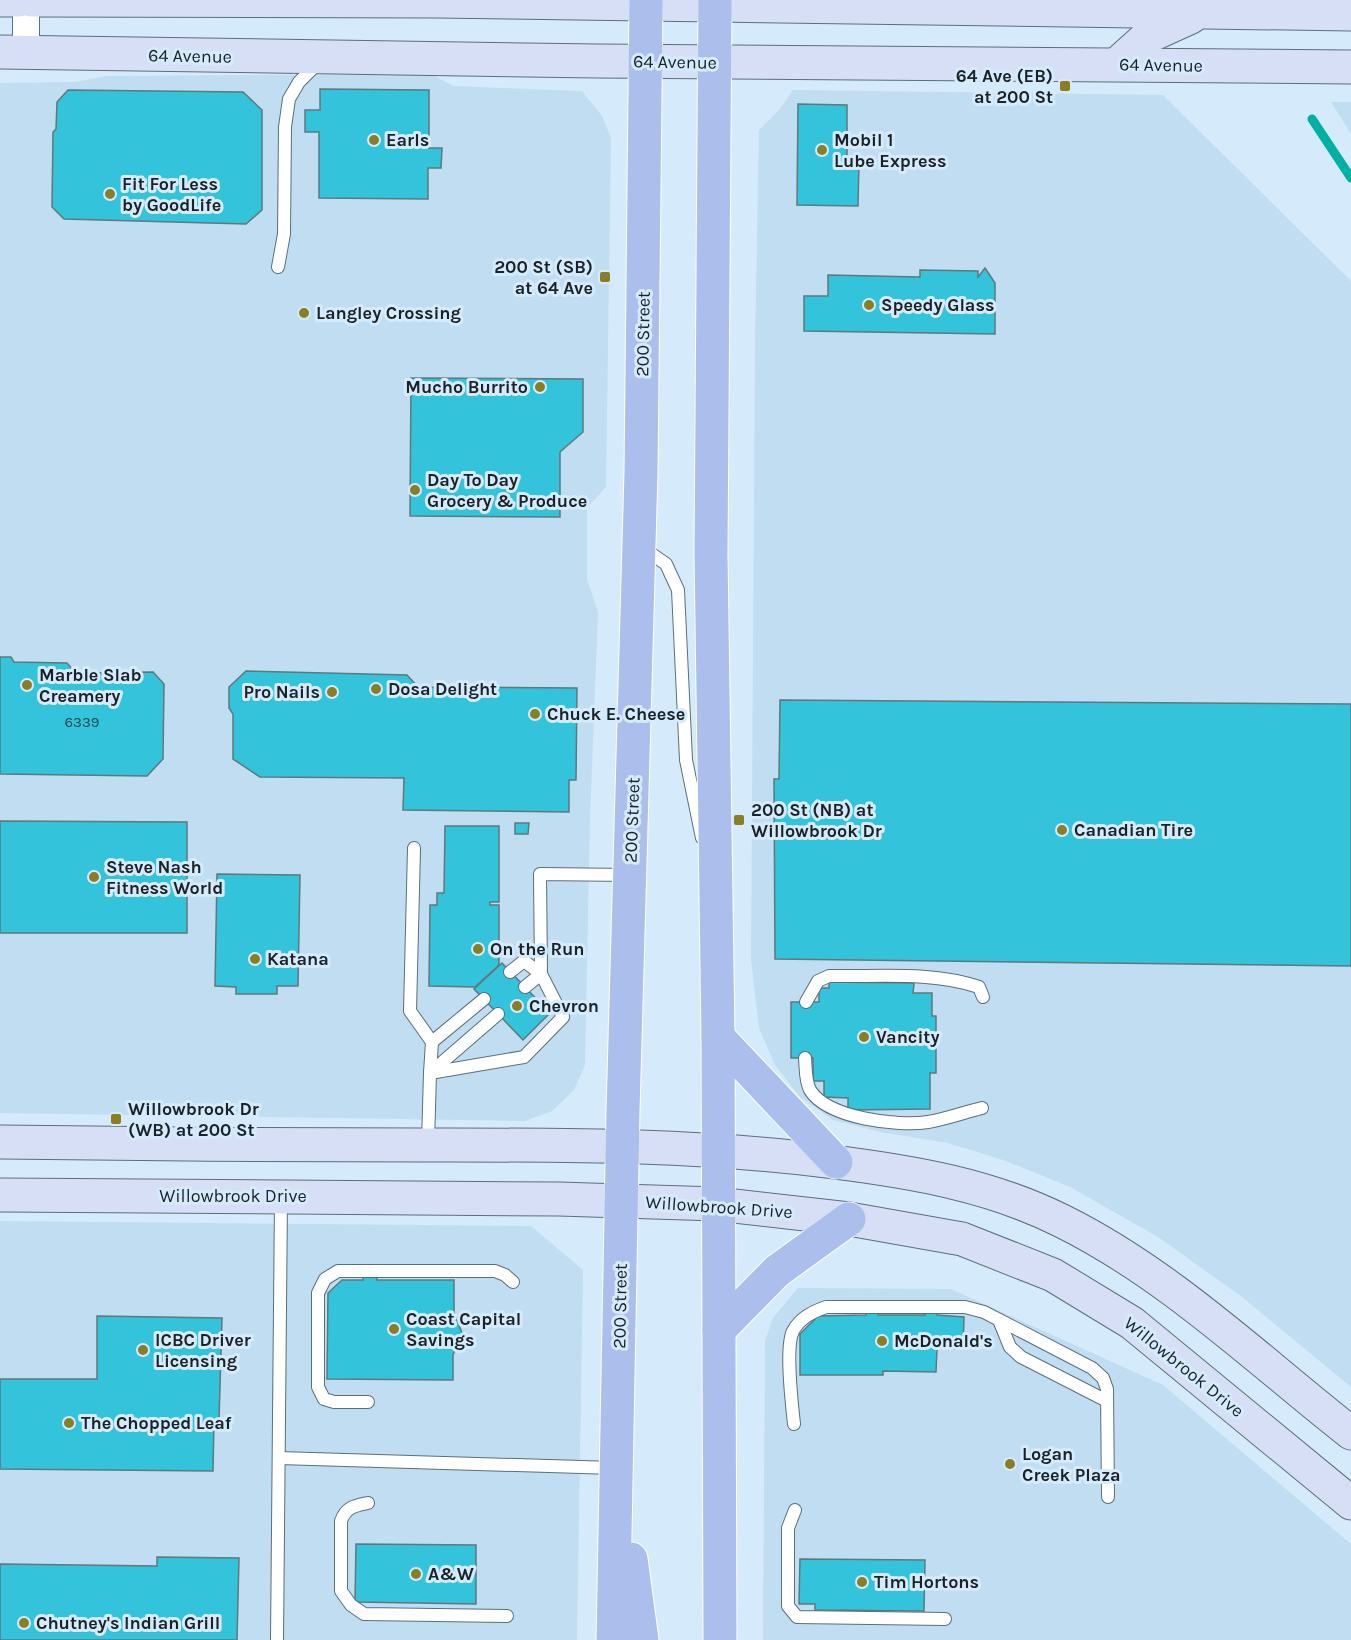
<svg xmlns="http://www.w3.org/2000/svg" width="1351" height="1640" font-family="Karla,sans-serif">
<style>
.built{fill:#c1ddf1}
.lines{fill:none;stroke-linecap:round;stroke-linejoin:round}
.stream{stroke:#00b0a1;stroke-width:9}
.building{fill:#33c4db;stroke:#5e787d;stroke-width:1.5}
.lane-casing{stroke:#5b6e7c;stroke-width:14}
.street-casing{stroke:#5b6e7c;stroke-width:28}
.secondary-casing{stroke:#5b6e7c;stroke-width:35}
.primary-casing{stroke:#fff;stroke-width:35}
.lane{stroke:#fff;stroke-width:12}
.street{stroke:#fff;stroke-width:26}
.secondary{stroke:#d6dff6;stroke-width:33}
.primary{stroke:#acbfec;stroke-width:33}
.poi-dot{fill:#8a7e24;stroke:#d5ebfb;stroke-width:2}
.labels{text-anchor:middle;stroke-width:6;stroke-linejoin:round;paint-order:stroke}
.number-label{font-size:15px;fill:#204a55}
.street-label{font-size:18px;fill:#1a2228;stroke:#d5ebfb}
.poi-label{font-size:18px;font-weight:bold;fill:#1a2228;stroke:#d5ebfb;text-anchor:start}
</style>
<rect width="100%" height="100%" fill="#d5ebfb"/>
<g class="built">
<polygon points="431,74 453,86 582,91 602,116 611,138 606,487 587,508 587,579 598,612 590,819 585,1065 574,1090 552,1111 525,1121 0,1113 0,83 75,82 107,76"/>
<polygon points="793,90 1163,95 1351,281 1351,1387 1242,1297 1158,1237 1070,1187 1006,1161 948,1143 880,1132 833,1120 800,1097 775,1065 759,1028 751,960 755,344 759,130 780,109"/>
<polygon points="1331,102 1351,102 1351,134"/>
<polygon points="0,1221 531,1226 583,1270 577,1640 0,1640"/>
<polygon points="798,1288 951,1289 1163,1385 1351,1544 1351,1640 763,1640 765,1341 773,1318"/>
</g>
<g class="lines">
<polyline class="stream" points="1312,119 1351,178"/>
</g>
<g class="building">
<polygon points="320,89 429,90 429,148 442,148 441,168 428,168 428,199 319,198 319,132 305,132 305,110 320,110"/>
<polygon points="68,90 243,92 262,110 262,210 246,224 64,219 52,207 53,132 56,129 57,102"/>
<polygon points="798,104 847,105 847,162 859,162 858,206 797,205"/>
<polygon points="985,268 995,283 995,334 804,331 804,296 828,296 828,275 920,277 920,270 978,271 978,277"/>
<polygon points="411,378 583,379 583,432 560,452 560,517 410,516"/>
<polygon points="0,657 11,657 14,662 67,663 76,673 153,672 164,684 163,759 147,776 0,774"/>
<polygon points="246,671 407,675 418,687 577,688 576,780 569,780 569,812 403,810 404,778 260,777 233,759 233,714 229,708 229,687"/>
<polygon points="780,700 1351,704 1351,966 775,959 774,779 779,779"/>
<polygon points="0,821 187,822 187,933 0,933"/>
<polygon points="515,823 529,823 528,834 515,834"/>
<polygon points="445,826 499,826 499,902 490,902 490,905 499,905 499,965 475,987 429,986 430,905 437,905 437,893 444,893"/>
<polygon points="217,874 300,875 298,986 277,986 277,994 236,994 236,987 215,986"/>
<polygon points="502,963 550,1013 523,1040 474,989"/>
<polygon points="829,982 914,983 913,993 932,993 932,1016 936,1016 936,1073 930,1073 930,1109 848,1110 848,1098 824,1097 824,1081 813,1081 813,1058 791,1058 791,1002 819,1002 819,988 829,988"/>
<polygon points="363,1274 377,1274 377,1280 454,1280 454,1312 462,1333 453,1355 453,1380 327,1379 328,1293 342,1280 363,1280"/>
<polygon points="866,1311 878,1311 878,1315 925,1315 925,1311 937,1311 937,1315 964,1317 963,1349 937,1348 936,1372 883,1371 883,1375 800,1375 800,1334 818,1316 866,1315"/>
<polygon points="97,1316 222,1318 219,1420 214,1419 213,1471 0,1469 0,1379 97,1379"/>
<polygon points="356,1544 476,1545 476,1604 355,1602"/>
<polygon points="157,1557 239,1558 237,1640 0,1640 0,1564 157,1566"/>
<polygon points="800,1559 925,1560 924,1611 815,1610 815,1604 799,1604"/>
</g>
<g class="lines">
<defs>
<g id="lane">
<polyline points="278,267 284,234 285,127 289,99 299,82 320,61"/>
<polyline points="643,548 666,564 678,590 686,760 702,838"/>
<polyline points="414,848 410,1011 432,1042"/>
<polyline points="510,972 524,961 541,974 525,987"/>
<path d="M806,1002L818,981L829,976C877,977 932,971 979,987L983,997"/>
<path d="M805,1058C806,1069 805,1080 810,1090C827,1118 898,1127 928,1122C946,1119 965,1112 982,1108"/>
<polyline points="431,1072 498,1014"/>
<polyline points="430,1073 432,1042 484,999"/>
<polyline points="428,1143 430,1073 524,1057 563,1017 541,974 540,874 629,875"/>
<polyline points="999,1320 1010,1347 1021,1357 1107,1401"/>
<polyline points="368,1402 334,1402 324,1399 318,1387 318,1293 325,1279 338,1271 495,1271 505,1275 513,1282"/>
<path d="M794,1424C792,1405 785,1347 793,1331C800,1318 812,1312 826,1307H965L984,1312L1092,1368L1103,1378L1107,1389L1108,1497"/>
<polyline points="279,1458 614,1468"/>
<path d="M368,1503C354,1506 346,1507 341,1521V1591L351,1605L364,1614L507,1616"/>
<polyline points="795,1510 788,1528 788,1606 797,1617 945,1619"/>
<polyline points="277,1640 281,1197"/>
</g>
<polyline id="street" points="26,0 26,54"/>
<g id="secondary">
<polyline points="0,0 18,0"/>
<polyline points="31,0 436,1 1351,14"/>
<polyline points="0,52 597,61 1351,67"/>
<polyline points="1117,64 1147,37 1191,17"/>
<path d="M0,1142C141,1144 283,1145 424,1145C561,1145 698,1144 834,1162C913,1172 990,1185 1062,1221C1169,1274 1258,1360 1351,1433"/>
<polyline points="0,1195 559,1199 717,1204 849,1219 962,1239 1053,1275 1132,1323 1351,1503"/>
</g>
<g id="primary">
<polyline points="715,0 711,554 718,1037 720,1640"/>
<polyline points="718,1037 836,1162"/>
<polyline points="719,1330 777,1271 849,1219"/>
<polyline points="631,1559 642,1640"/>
<polyline points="613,1640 623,1111 641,472 646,0"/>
</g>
</defs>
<use href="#lane" class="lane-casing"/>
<use href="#street" class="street-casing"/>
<use href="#secondary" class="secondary-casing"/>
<use href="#primary" class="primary-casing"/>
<use href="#lane" class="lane"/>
<use href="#street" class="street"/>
<use href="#secondary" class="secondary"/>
<use href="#primary" class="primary"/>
</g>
<g class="poi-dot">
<rect x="1059" y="80" width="12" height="12" rx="3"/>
<circle cx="374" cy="140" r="6"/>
<circle cx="822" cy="150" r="6"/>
<circle cx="110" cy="194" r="6"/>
<rect x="599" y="271" width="12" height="12" rx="3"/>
<circle cx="869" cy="305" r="6"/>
<circle cx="304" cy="313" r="6"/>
<circle cx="540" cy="387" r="6"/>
<circle cx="415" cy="490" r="6"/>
<circle cx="27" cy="685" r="6"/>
<circle cx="376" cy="689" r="6"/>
<circle cx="332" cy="692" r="6"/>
<circle cx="535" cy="714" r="6"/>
<rect x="733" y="814" width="12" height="12" rx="3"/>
<circle cx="1062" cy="830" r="6"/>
<circle cx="94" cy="877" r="6"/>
<circle cx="478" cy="949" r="6"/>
<circle cx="255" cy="959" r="6"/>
<circle cx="517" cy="1006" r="6"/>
<circle cx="864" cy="1037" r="6"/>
<rect x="110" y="1113" width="12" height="12" rx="3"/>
<circle cx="394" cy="1329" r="6"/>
<circle cx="882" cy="1341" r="6"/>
<circle cx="143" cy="1350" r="6"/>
<circle cx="69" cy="1423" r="6"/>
<circle cx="1010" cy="1464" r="6"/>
<circle cx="416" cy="1574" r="6"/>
<circle cx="862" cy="1582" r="6"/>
<circle cx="24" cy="1623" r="6"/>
</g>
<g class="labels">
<g class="number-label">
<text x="82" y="727">6339</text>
</g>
<g class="street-label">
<text transform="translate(190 56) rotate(1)" y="6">64 Avenue</text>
<text transform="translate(675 62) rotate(1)" y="6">64 Avenue</text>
<text transform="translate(1161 65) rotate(1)" y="6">64 Avenue</text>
<text transform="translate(643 334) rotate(-89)" y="6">200 Street</text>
<text transform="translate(632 820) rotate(-88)" y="6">200 Street</text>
<text x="233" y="1202">Willowbrook Drive</text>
<text transform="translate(719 1207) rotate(4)" y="6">Willowbrook Drive</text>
<text transform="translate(620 1306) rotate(-89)" y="6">200 Street</text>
<text transform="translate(1184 1367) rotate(39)" y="6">Willowbrook Drive</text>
</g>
<g class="poi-label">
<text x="1053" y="82" text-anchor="end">64 Ave (EB)<tspan x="1053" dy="21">at 200 St</tspan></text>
<text x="386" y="146">Earls</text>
<text x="834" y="146">Mobil 1<tspan x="834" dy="21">Lube Express</tspan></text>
<text x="122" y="190">Fit For Less<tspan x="122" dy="21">by GoodLife</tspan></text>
<text x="593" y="273" text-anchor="end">200 St (SB)<tspan x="593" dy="21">at 64 Ave</tspan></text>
<text x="881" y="311">Speedy Glass</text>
<text x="316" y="319">Langley Crossing</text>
<text x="528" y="393" text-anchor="end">Mucho Burrito</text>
<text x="427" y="486">Day To Day<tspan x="427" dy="21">Grocery &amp; Produce</tspan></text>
<text x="39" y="681">Marble Slab<tspan x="39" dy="21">Creamery</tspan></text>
<text x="388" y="695">Dosa Delight</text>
<text x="320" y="698" text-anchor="end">Pro Nails</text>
<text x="547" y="720">Chuck E. Cheese</text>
<text x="751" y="816">200 St (NB) at<tspan x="751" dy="21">Willowbrook Dr</tspan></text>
<text x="1074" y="836">Canadian Tire</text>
<text x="106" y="873">Steve Nash<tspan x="106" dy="21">Fitness World</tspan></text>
<text x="490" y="955">On the Run</text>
<text x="267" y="965">Katana</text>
<text x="529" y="1012">Chevron</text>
<text x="876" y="1043">Vancity</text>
<text x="128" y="1115">Willowbrook Dr<tspan x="128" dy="21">(WB) at 200 St</tspan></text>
<text x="406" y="1325">Coast Capital<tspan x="406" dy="21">Savings</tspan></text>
<text x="155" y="1346">ICBC Driver<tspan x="155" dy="21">Licensing</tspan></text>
<text x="894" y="1347">McDonald's</text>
<text x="81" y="1429">The Chopped Leaf</text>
<text x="1022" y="1460">Logan<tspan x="1022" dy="21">Creek Plaza</tspan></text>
<text x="428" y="1580">A&amp;W</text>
<text x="874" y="1588">Tim Hortons</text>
<text x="36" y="1629">Chutney's Indian Grill</text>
</g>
</g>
</svg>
